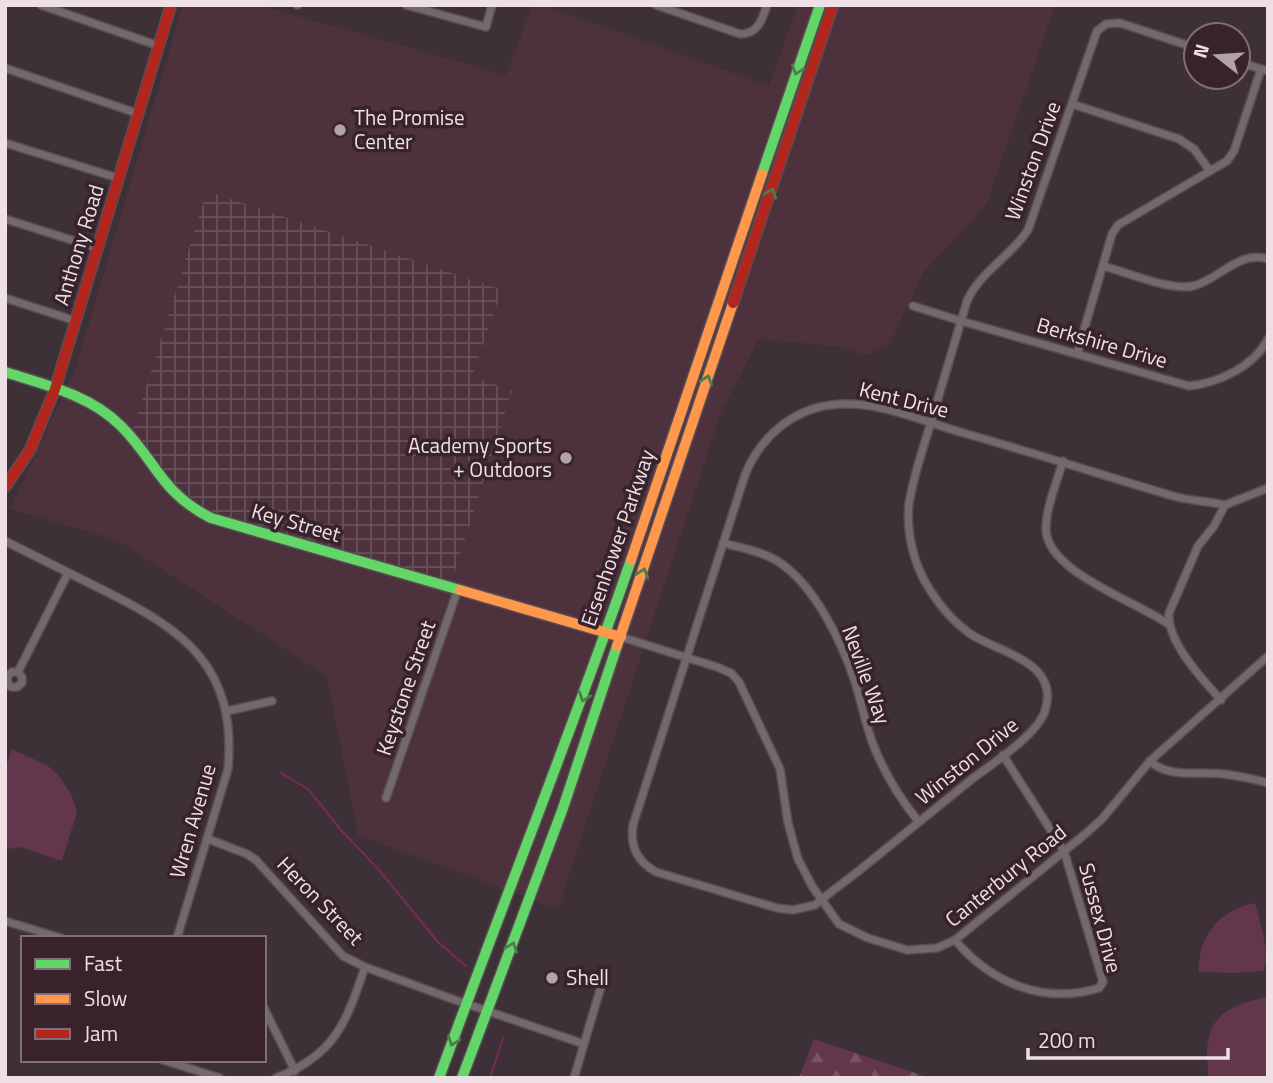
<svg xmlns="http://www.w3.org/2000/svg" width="1273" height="1083" font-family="'Titillium Web',sans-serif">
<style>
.built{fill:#4d323e}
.industrial{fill:url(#industrial-grid)}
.green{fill:#63364b}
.forest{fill:url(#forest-firs)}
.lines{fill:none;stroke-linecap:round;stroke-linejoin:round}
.stream{stroke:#772c53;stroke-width:2}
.street-casing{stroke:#584d53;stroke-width:10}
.fast-casing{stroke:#584d53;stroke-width:13}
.slow-casing{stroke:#584d53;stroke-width:13}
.jam-casing{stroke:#584d53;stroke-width:13}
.street{stroke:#73686d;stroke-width:7}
.fast{stroke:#63d668;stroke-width:10}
.slow{stroke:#ff974d;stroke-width:10}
.jam{stroke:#b3261e;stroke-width:10}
.oneway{stroke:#4e7c4a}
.poi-dot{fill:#b1a3a9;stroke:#38222c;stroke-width:2.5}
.labels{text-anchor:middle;stroke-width:7;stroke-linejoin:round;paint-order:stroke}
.poi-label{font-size:21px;fill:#efe0e6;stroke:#38222c;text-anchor:start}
.street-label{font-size:21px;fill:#efe0e6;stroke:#38222c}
</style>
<defs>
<pattern id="industrial-grid" width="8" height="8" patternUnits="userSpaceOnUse" patternTransform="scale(1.75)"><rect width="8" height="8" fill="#4d323e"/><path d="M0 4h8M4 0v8" fill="none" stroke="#674f5a"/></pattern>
<pattern id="forest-firs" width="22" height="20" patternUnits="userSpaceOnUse" patternTransform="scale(1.75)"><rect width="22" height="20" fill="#63364b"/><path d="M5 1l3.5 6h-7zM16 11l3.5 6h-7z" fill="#7a5365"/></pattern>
</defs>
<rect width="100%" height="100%" fill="#3d3137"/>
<polygon class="built" points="183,5 258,5 506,75 533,5 543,5 769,86 798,5 1055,5 986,205 923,273 889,345 867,355 835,346 759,339 721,411 558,909 358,835 327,676 117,540 10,509 76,368"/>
<polygon class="industrial" points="207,191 502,290 472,376 512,391 451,583 240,522 197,506 167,484 133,429"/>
<g class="green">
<polygon points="12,749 48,766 59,776 71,794 77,812 62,861 20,847 13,849 5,846 5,769"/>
<path d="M1255,903C1259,919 1272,957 1263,971L1235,973L1199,972C1198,936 1219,910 1255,903Z"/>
<path d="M1268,997V1078H1209C1201,1025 1216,1007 1268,997Z"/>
</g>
<polygon class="forest" points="814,1039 930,1078 799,1078"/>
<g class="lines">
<g class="stream">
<polyline points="281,773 308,789 341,830 379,870 438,942 466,966"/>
<polyline points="490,1078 503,1038"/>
</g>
<defs>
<g id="street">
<polyline points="41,5 159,46"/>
<polyline points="297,5 298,5"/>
<polyline points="406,5 486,27 492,5"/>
<path d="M656,5L740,34C758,34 762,20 767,5"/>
<path d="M1196,48L1120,23L1106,24L1097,31L1028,230C1011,256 980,272 967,301C955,341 943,382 931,422C923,449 913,477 909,504C906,533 914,566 930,590C940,606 954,622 969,633C998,653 1061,661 1045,711C1037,735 992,764 972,779C935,809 898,839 861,869C846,881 830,892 815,905L793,910L777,908L656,872C637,861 630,847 633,825L745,475C760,438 791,410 831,405C874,399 919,420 960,432C1031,452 1102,475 1173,496C1190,501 1208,501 1225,505"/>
<polyline points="1238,62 1268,71"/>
<polyline points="5,68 139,114"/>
<polyline points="1072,104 1179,139 1194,149 1210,171"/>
<polyline points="5,143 118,178"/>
<polyline points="5,219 97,248"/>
<path d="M1103,266C1126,272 1170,291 1193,286C1219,280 1238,250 1268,259"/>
<polyline points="5,298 76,321"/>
<path d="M913,306L961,321L1189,386C1219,383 1254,366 1268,339"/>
<polyline points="1077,354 1112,234 1118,225 1227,161 1234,151 1261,69"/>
<path d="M1063,461C1057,482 1046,507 1046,529C1046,572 1138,602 1168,624"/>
<path d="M5,541C37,557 69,573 101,589C184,630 237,666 228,769L177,938"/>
<path d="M723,543C741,548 764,552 779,562C815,586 842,642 855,682C862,704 866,728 875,749C886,776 900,799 919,822"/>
<polyline points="621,637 717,667 731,673 739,682 780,769 788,823 798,859 812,886 839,924 868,938 907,950 937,948 955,940 1084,835 1102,819 1150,761 1268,656"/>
<polyline points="18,672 22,677 22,683 17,687 11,687 7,682 8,676 12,672 18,672 68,573"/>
<path d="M1221,700C1202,679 1167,642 1169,613L1198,546L1214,526L1225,505L1268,488"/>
<polyline points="227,711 272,701"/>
<path d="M1150,761C1169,779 1200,771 1224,774C1239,776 1254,779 1268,783"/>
<polyline points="386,798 458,589"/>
<polyline points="208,839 247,854 256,860 343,956 365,967 455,1000 584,1044"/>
<polyline points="5,921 61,938"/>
<path d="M955,940C991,983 1044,1005 1099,988L1103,982L1064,851L1003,755"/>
<polyline points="264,1008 295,1071"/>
<polyline points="163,1060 220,1078"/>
<path d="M276,1078C335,1055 346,1023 365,967"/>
<polyline points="574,1078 605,973"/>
</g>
<g id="fast">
<polyline points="762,174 820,5"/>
<path d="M5,372C46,385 90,395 121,426C157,462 160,492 211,518L460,590"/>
<path d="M439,1078C502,905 571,734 631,560"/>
<polyline points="462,1078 563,808 617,646"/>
</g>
<g id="slow">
<polyline points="631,560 762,174"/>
<polyline points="460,590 621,637"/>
<polyline points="617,646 733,303"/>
</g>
<g id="jam">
<polyline points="733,303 833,5"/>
<polyline points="5,487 30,450 55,389 171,5"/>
</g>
</defs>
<use href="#street" class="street-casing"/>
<use href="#fast" class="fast-casing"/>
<use href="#slow" class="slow-casing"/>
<use href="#jam" class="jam-casing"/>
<use href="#street" class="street"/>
<use href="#fast" class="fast"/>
<use href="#slow" class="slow"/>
<use href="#jam" class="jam"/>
</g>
<defs><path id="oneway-chevron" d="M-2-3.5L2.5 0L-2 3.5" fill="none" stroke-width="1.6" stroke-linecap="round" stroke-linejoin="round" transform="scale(1.75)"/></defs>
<g class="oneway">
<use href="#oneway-chevron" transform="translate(797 70) rotate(109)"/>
<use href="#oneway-chevron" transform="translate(771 193) rotate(-72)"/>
<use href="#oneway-chevron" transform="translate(707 380) rotate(-71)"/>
<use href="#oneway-chevron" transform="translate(643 573) rotate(-72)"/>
<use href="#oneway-chevron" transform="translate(584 697) rotate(110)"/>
<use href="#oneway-chevron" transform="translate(512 947) rotate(-70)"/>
<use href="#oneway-chevron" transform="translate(453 1041) rotate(110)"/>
</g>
<g class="poi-dot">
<circle cx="340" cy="130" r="7"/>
<circle cx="566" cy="458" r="7"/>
<circle cx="552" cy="978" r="7"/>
</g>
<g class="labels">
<g class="poi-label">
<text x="354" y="125">The Promise<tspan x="354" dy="24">Center</tspan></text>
<text x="552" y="453" text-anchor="end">Academy Sports<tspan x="552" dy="24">+ Outdoors</tspan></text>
<text x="566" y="985">Shell</text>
</g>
<g class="street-label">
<text transform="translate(1033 161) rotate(-70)" y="7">Winston Drive</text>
<text transform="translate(79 245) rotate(-73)" y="7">Anthony Road</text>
<text transform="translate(1102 343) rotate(16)" y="7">Berkshire Drive</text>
<text transform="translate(904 400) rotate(14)" y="7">Kent Drive</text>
<text transform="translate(296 523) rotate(16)" y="7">Key Street</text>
<text transform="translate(618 538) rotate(-71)" y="7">Eisenhower Parkway</text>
<text transform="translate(866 675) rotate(70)" y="7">Neville Way</text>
<text transform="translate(406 688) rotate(-71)" y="7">Keystone Street</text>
<text transform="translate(967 761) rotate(-39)" y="7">Winston Drive</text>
<text transform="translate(193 821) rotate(-74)" y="7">Wren Avenue</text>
<text transform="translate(1006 876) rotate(-39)" y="7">Canterbury Road</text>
<text transform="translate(320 901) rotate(46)" y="7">Heron Street</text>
<text transform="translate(1100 918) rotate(75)" y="7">Sussex Drive</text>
</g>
</g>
<rect width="1273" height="1083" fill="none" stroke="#efe0e6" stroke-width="14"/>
<rect x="21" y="936" width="245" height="126" fill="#38222c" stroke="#816e76" stroke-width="2"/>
<rect x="35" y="959" width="35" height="10" fill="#63d668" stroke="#816e76" stroke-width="2"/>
<text x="84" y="971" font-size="21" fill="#efe0e6">Fast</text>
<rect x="35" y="994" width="35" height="10" fill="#ff974d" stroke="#816e76" stroke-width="2"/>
<text x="84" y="1006" font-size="21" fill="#efe0e6">Slow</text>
<rect x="35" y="1029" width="35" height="10" fill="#b3261e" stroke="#816e76" stroke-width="2"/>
<text x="84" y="1041" font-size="21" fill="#efe0e6">Jam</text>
<g transform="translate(1217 56) rotate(287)"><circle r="33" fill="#38222c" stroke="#816e76" stroke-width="2"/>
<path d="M0-5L12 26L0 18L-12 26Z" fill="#b1a3a9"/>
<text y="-10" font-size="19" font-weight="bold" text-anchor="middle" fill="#efe0e6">N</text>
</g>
<path d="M1028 1048v10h200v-10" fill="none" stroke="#efe0e6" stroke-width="3.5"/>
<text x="1038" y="1048" font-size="21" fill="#efe0e6" stroke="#38222c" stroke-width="5" paint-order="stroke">200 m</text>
</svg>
